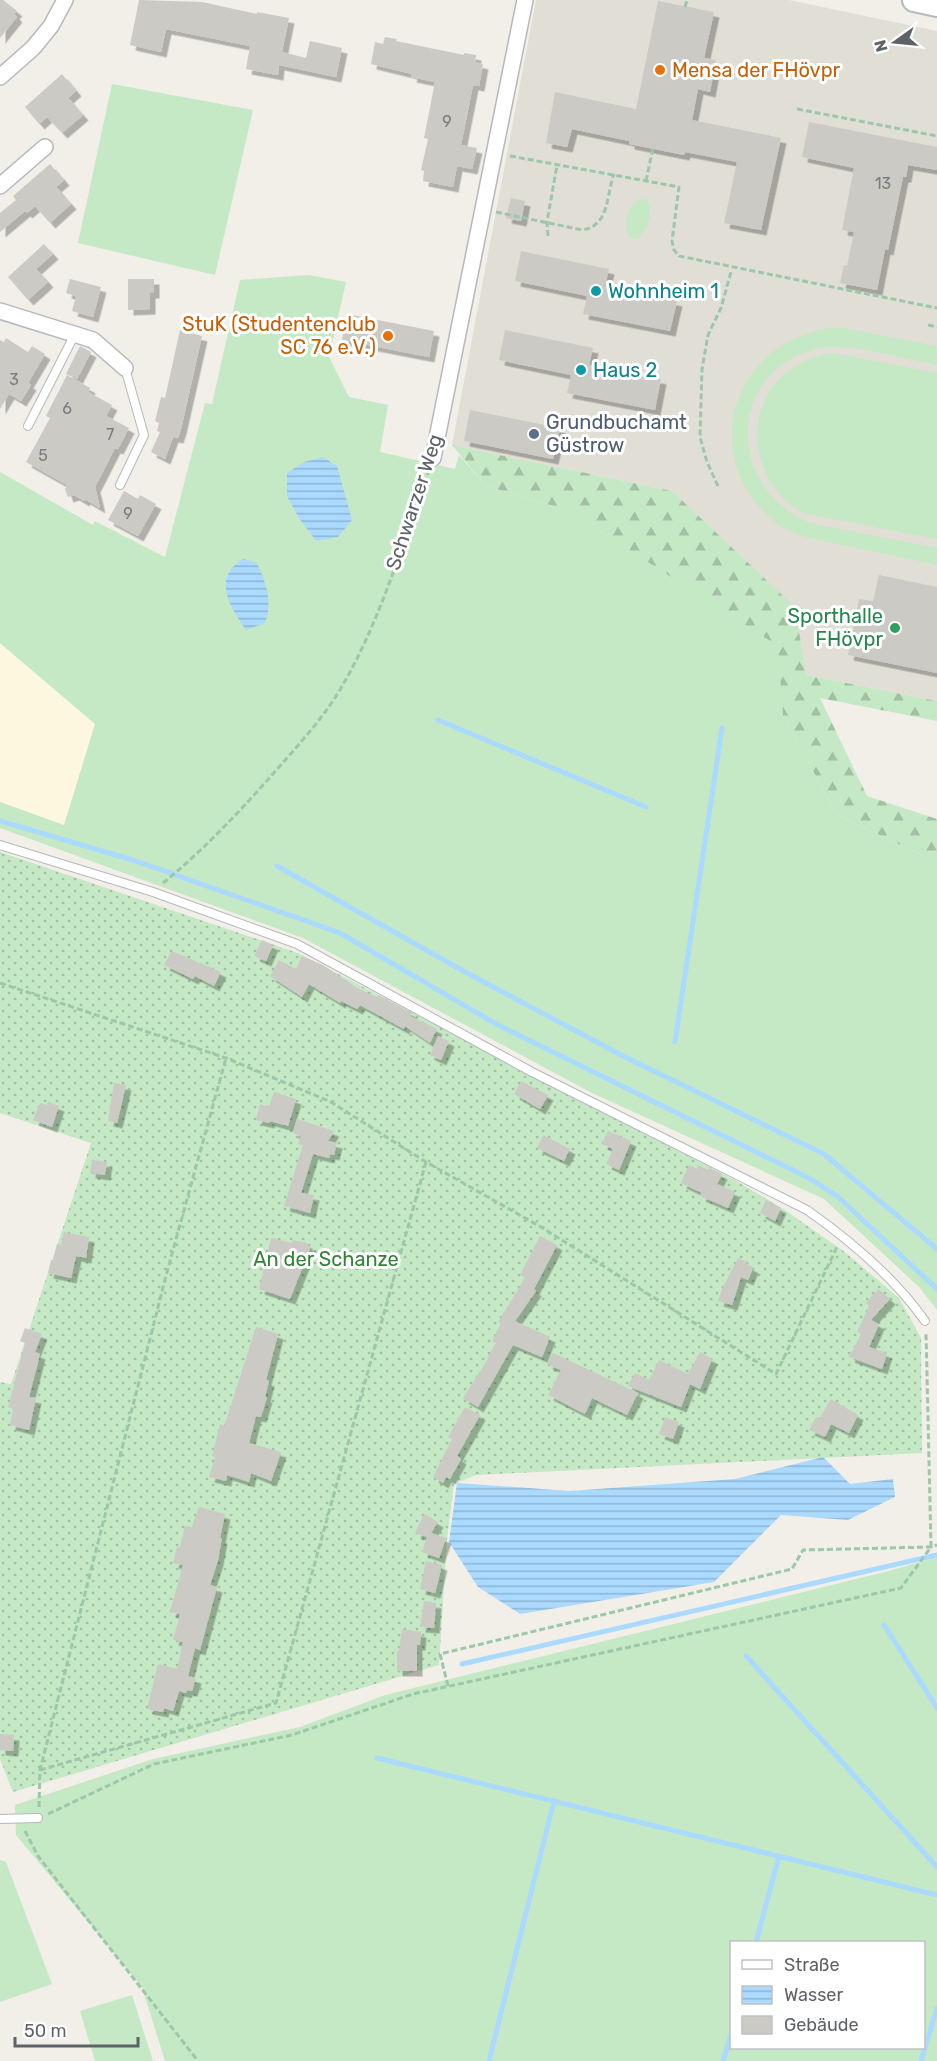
<svg xmlns="http://www.w3.org/2000/svg" width="937" height="2061" font-family="Rubik,sans-serif">
<style>
.commercial{fill:#fef7e0}
.education{fill:#e1ded6}
.grass{fill:#c5e8c5;fill-rule:evenodd}
.forest{fill:url(#forest-firs)}
.garden{fill:url(#garden-dots)}
.water{fill:url(#water-rules)}
.lines{fill:none;stroke-linecap:round;stroke-linejoin:round}
.stream{stroke:#aadaff;stroke-width:5}
.building{fill:#cccac5;filter:url(#shadow)}
.service-casing{stroke:#b5b8bc;stroke-width:10}
.minor-casing{stroke:#b5b8bc;stroke-width:18}
.secondary-casing{stroke:#b6babf;stroke-width:26}
.path{stroke:#9cc7a9;stroke-width:3;stroke-dasharray:6 3;stroke-linecap:butt}
.service{stroke:#fff;stroke-width:8}
.minor{stroke:#fff;stroke-width:15}
.secondary{stroke:#fff;stroke-width:22}
.food-dot{fill:#e8710a;stroke:#fff;stroke-width:2}
.culture-dot{fill:#0f9aa8;stroke:#fff;stroke-width:2}
.service-dot{fill:#5c6f8a;stroke:#fff;stroke-width:2}
.leisure-dot{fill:#2e9e5b;stroke:#fff;stroke-width:2}
.labels{text-anchor:middle;stroke-width:6;stroke-linejoin:round;paint-order:stroke}
.number-label{font-size:16px;fill:#7a7d7f}
.food-label{font-size:20px;fill:#c56008;stroke:#fff;text-anchor:start}
.culture-label{font-size:20px;fill:#0d838f;stroke:#fff;text-anchor:start}
.service-label{font-size:20px;fill:#4e5e75;stroke:#fff;text-anchor:start}
.street-label{font-size:20px;fill:#5f6368;stroke:#fff}
.leisure-label{font-size:20px;fill:#27864d;stroke:#fff;text-anchor:end}
.park-label{font-size:20px;fill:#348238;stroke:#fff}
</style>
<defs>
<pattern id="forest-firs" width="22" height="20" patternUnits="userSpaceOnUse" patternTransform="scale(1.5)"><rect width="22" height="20" fill="#c5e8c5"/><path d="M5 1l3.5 6h-7zM16 11l3.5 6h-7z" fill="#a3c0a4"/></pattern>
<pattern id="garden-dots" width="8" height="8" patternUnits="userSpaceOnUse" patternTransform="scale(1.5)"><rect width="8" height="8" fill="#c5e8c5"/><path d="M2 2h.1M6 6h.1" fill="none" stroke="#a3c0a4" stroke-width="1.8" stroke-linecap="round"/></pattern>
<pattern id="water-rules" width="6" height="5" patternUnits="userSpaceOnUse" patternTransform="scale(1.5)"><rect width="6" height="5" fill="#aadaff"/><path d="M0 2.5h6" fill="none" stroke="#8eb4d2"/></pattern>
<filter id="shadow"><feDropShadow dx="5.5" dy="5.5" stdDeviation="0" flood-color="#0004"/></filter>
</defs>
<rect width="100%" height="100%" fill="#f1efe8"/>
<polygon class="commercial" points="0,643 95,724 64,826 0,802"/>
<polygon class="education" points="536,0 789,0 937,31 937,701 806,675 794,607 672,491 452,445"/>
<g class="grass">
<polygon points="112,84 253,110 215,275 78,243"/>
<path d="M640,199L647,200L650,205C650,217 648,233 636,239L630,238C622,226 627,205 640,199Z"/>
<polygon points="309,275 346,282 329,357 349,397 388,405 380,452 455,469 459,455 486,486 567,510 779,646 783,716 837,815 937,862 937,1310 919,1287 824,1199 592,1093 303,938 0,828 0,802 64,825 95,724 0,643 0,472 93,525 95,521 165,557 205,403 212,404 240,280"/>
<path d="M828,328H843L937,346V365C903,359 848,341 816,349C726,372 726,488 810,523L937,548V565C907,558 877,552 847,546C825,541 797,538 778,524C719,480 715,398 774,351C790,339 809,332 828,328Z"/>
<path d="M833,353L937,373V539L802,513C796,509 789,504 784,499C732,444 759,363 833,353Z"/>
<path d="M937,1557V2061H165L142,1987L16,1835L15,1805L153,1759L300,1727L385,1695L889,1571ZM732,1942H924V2048H732Z"/>
<polygon points="0,1860 6,1862 52,1984 0,2002"/>
<polygon points="132,1995 153,2061 95,2061 80,2011"/>
</g>
<polygon class="forest" points="452,445 672,491 795,607 806,675 937,701 937,721 820,698 867,796 937,819 937,862 837,815 783,716 778,646 567,510 486,486"/>
<polygon class="garden" points="0,852 298,953 733,1179 785,1210 846,1253 899,1298 921,1338 922,1453 476,1475 454,1484 447,1539 439,1665 13,1792 0,1759 0,1382 11,1384 91,1143 0,1113"/>
<g class="water">
<polygon points="323,457 337,466 352,520 338,537 316,541 299,518 287,496 287,473 304,462"/>
<path d="M243,559L257,563C266,583 273,602 265,623L246,630C230,607 211,578 243,559Z"/>
<polygon points="823,1457 850,1484 893,1479 895,1497 848,1520 781,1515 714,1582 520,1614 478,1587 449,1542 457,1483 570,1491 735,1479"/>
</g>
<g class="lines">
<g class="stream">
<polyline points="438,720 646,807"/>
<polyline points="0,821 136,861 340,933 498,1025 807,1177 837,1196 937,1289"/>
<polyline points="277,866 465,972 623,1056 824,1154 937,1249"/>
<polyline points="675,1042 722,728"/>
<polyline points="884,1625 937,1708"/>
<polyline points="746,1656 937,1867"/>
<polyline points="462,1664 937,1555"/>
<polyline points="377,1758 937,1895"/>
<polyline points="756,1942 779,1856"/>
<polyline points="489,2061 554,1801"/>
<polyline points="723,2061 732,2031"/>
<polyline points="921,2061 937,2008"/>
</g>
</g>
<g class="building">
<polygon points="0,0 3,0 17,11 14,14 17,17 0,38"/>
<polygon points="139,0 202,2 257,14 257,12 289,18 282,52 306,58 310,41 342,48 336,77 279,65 278,75 246,69 250,46 166,29 161,52 130,45"/>
<polygon points="658,1 714,12 704,58 716,60 710,92 698,89 692,120 781,138 761,230 724,223 737,162 685,152 684,155 629,144 629,141 572,129 567,147 546,143 555,92 636,109"/>
<polygon points="385,37 397,39 396,41 464,55 464,53 476,55 475,62 483,64 479,86 473,85 461,145 477,148 472,169 457,166 453,187 423,181 424,171 421,170 428,139 424,138 435,82 411,77 412,74 371,64 375,42 383,44"/>
<polygon points="62,74 76,91 68,98 83,115 62,133 47,117 39,124 25,107"/>
<polygon points="809,122 937,147 937,170 908,165 906,177 903,177 888,250 885,249 877,290 840,283 844,265 847,266 854,232 842,230 854,168 802,157"/>
<polygon points="50,164 64,180 56,187 71,204 50,223 35,206 27,213 25,211 0,232 0,213 16,200 13,196"/>
<polygon points="511,198 525,201 521,221 506,218"/>
<polygon points="44,244 53,254 36,269 48,282 28,300 8,277"/>
<polygon points="521,251 609,269 605,286 677,301 670,331 583,314 587,296 515,281"/>
<polygon points="70,279 101,287 93,317 72,311 76,296 66,293"/>
<polygon points="128,279 154,279 154,293 150,293 150,309 128,310"/>
<polygon points="347,314 434,331 429,357 342,340"/>
<polygon points="180,330 202,336 181,429 178,438 173,437 165,459 151,452 160,432 157,431 159,423 155,421 161,397 165,398"/>
<polygon points="505,330 593,348 589,365 661,379 655,410 567,393 571,375 499,360"/>
<polygon points="6,338 28,352 32,346 45,354 28,383 31,385 21,401 9,394 0,409 0,340 4,342"/>
<polygon points="80,346 91,352 77,379 66,374"/>
<polygon points="67,375 90,388 88,392 112,405 106,416 129,428 118,449 115,448 95,487 100,508 85,499 84,501 74,495 68,497 65,489 67,485 26,462 50,418 46,416"/>
<polygon points="470,410 560,428 553,459 464,441"/>
<polygon points="124,491 138,499 140,495 156,504 138,536 108,520"/>
<polygon points="879,575 937,587 937,673 848,655 859,599 873,601"/>
<polygon points="262,940 273,945 266,961 254,956"/>
<polygon points="172,951 221,972 214,986 195,976 193,979 164,965"/>
<polygon points="302,956 323,965 357,988 377,997 378,995 412,1013 410,1016 437,1029 430,1043 405,1026 404,1029 360,1005 357,1009 341,1001 340,1003 309,984 302,997 270,976 279,960 296,969"/>
<polygon points="438,1036 449,1041 441,1060 430,1055"/>
<polygon points="521,1081 548,1095 540,1109 514,1094"/>
<polygon points="114,1083 126,1085 117,1123 108,1121"/>
<polygon points="274,1092 296,1099 288,1126 270,1121 269,1123 256,1120 260,1104 269,1107"/>
<polygon points="48,1102 59,1106 52,1127 33,1120 40,1103 47,1105"/>
<polygon points="297,1119 334,1131 328,1141 337,1143 334,1155 330,1154 329,1158 313,1154 301,1193 314,1195 310,1213 284,1206 303,1145 298,1144 301,1136 293,1133"/>
<polygon points="608,1131 631,1141 619,1170 606,1164 613,1149 602,1144"/>
<polygon points="543,1135 570,1149 564,1161 537,1148"/>
<polygon points="92,1160 107,1162 105,1175 90,1173"/>
<polygon points="689,1165 697,1169 698,1165 708,1170 709,1168 722,1174 717,1184 735,1192 728,1208 700,1196 702,1193 681,1183"/>
<polygon points="766,1200 781,1208 775,1221 760,1213"/>
<polygon points="64,1232 89,1237 86,1258 76,1256 71,1278 48,1273 51,1260 53,1260 57,1244 61,1245"/>
<polygon points="540,1236 557,1245 534,1289 536,1291 515,1321 550,1337 542,1357 513,1345 478,1407 463,1398 488,1359 487,1358 496,1343 492,1341 501,1323 498,1322 525,1278 520,1275"/>
<polygon points="271,1238 292,1243 293,1240 307,1243 307,1245 311,1246 290,1299 259,1289"/>
<polygon points="738,1258 747,1262 746,1264 753,1268 748,1280 741,1277 732,1305 718,1301 723,1287"/>
<polygon points="878,1289 890,1299 871,1320 879,1324 869,1347 887,1353 882,1369 849,1357 861,1334 857,1332 869,1306 866,1303"/>
<polygon points="256,1327 278,1334 266,1380 269,1381 265,1397 267,1397 261,1417 256,1416 249,1443 281,1452 271,1481 251,1473 249,1482 227,1475 226,1481 209,1477 215,1457 212,1456 220,1424 224,1426 226,1421"/>
<polygon points="25,1328 42,1334 35,1352 40,1354 29,1397 36,1398 29,1430 10,1425 13,1409 8,1407 25,1343 20,1341"/>
<polygon points="700,1352 712,1359 700,1389 690,1384 681,1407 628,1386 635,1373 649,1380 659,1360 688,1374"/>
<polygon points="553,1353 638,1393 627,1415 592,1398 585,1414 548,1395 561,1370 547,1364"/>
<polygon points="831,1399 858,1415 849,1433 831,1424 825,1437 809,1430 816,1417 819,1419"/>
<polygon points="465,1407 480,1415 457,1456 461,1459 450,1479 446,1477 443,1483 433,1477 452,1439 448,1437"/>
<polygon points="665,1417 679,1422 673,1439 659,1434"/>
<polygon points="199,1507 225,1514 220,1538 222,1538 218,1560 210,1585 217,1587 200,1650 195,1648 188,1676 196,1678 192,1691 187,1690 186,1693 179,1691 173,1711 164,1708 163,1712 147,1709 158,1664 177,1669 183,1642 173,1640 180,1614 170,1612 183,1565 173,1563 177,1547 180,1547 185,1526 192,1527"/>
<polygon points="424,1514 438,1522 431,1533 446,1538 439,1558 422,1552 427,1537 415,1533"/>
<polygon points="426,1561 442,1565 435,1593 420,1589"/>
<polygon points="424,1601 436,1603 434,1628 420,1627"/>
<polygon points="402,1629 421,1632 420,1645 417,1645 417,1671 397,1671 397,1651 399,1651"/>
<polygon points="0,1734 14,1735 13,1751 0,1750"/>
</g>
<g class="lines">
<defs>
<g id="service">
<polyline points="28,426 75,334"/>
<polyline points="120,485 144,435 125,368"/>
<path d="M0,845L153,892L297,944L532,1072L807,1210C851,1241 894,1277 925,1321"/>
<polyline points="0,1819 38,1818"/>
</g>
<g id="minor">
<polyline points="0,77 33,48 51,26 65,0"/>
<polyline points="0,186 45,147"/>
<polyline points="0,311 93,340 125,368"/>
<polyline points="433,458 525,0"/>
</g>
<polyline id="secondary" points="914,0 937,5"/>
</defs>
<use href="#service" class="service-casing"/>
<use href="#minor" class="minor-casing"/>
<use href="#secondary" class="secondary-casing"/>
<g class="path">
<polyline points="685,7 687,0"/>
<polyline points="797,109 937,136"/>
<polyline points="510,156 679,187 672,241 674,250 679,256 937,308"/>
<polyline points="646,181 653,148"/>
<path d="M496,212L582,230C610,226 606,195 614,174"/>
<polyline points="548,236 547,222 557,165"/>
<polyline points="928,325 937,327"/>
<polyline points="718,486 707,462 700,437 702,369 708,335 721,308 731,272"/>
<path d="M163,883C205,849 243,808 279,767C301,742 324,717 341,688C380,622 402,545 428,473"/>
<polyline points="0,983 226,1058 331,1102 426,1162 541,1227 776,1374 837,1247"/>
<polyline points="448,1686 440,1654 792,1569 803,1550 931,1547 937,1545"/>
<polyline points="40,1770 276,1703 426,1162"/>
<polyline points="39,1807 40,1770 167,1272 226,1058"/>
<polyline points="48,1814 154,1764 292,1735 413,1694 901,1588 931,1547 926,1332"/>
<polyline points="25,1831 38,1856 198,2061"/>
</g>
<use href="#service" class="service"/>
<use href="#minor" class="minor"/>
<use href="#secondary" class="secondary"/>
</g>
<g class="food-dot">
<circle cx="660" cy="70" r="6"/>
<circle cx="388" cy="336" r="6"/>
</g>
<g class="culture-dot">
<circle cx="596" cy="291" r="6"/>
<circle cx="581" cy="370" r="6"/>
</g>
<circle class="service-dot" cx="534" cy="434" r="6"/>
<circle class="leisure-dot" cx="895" cy="628" r="6"/>
<g class="labels">
<g class="number-label">
<text x="447" y="127">9</text>
<text x="883" y="189">13</text>
<text x="14" y="385">3</text>
<text x="67" y="414">6</text>
<text x="110" y="440">7</text>
<text x="43" y="461">5</text>
<text x="128" y="519">9</text>
</g>
<g class="food-label">
<text x="672" y="77">Mensa der FHövpr</text>
<text x="376" y="331" text-anchor="end">StuK (Studentenclub<tspan x="376" dy="23">SC 76 e.V.)</tspan></text>
</g>
<g class="culture-label">
<text x="608" y="298">Wohnheim 1</text>
<text x="593" y="377">Haus 2</text>
</g>
<g class="service-label">
<text x="546" y="429">Grundbuchamt<tspan x="546" dy="23">Güstrow</tspan></text>
</g>
<g class="street-label">
<text transform="translate(414 502) rotate(-72)" y="7">Schwarzer Weg</text>
</g>
<g class="leisure-label">
<text x="883" y="623">Sporthalle<tspan x="883" dy="23">FHövpr</tspan></text>
</g>
<g class="park-label">
<text x="326" y="1266">An der Schanze</text>
</g>
</g>
<rect x="730" y="1941" width="195" height="108" fill="#ffffff" stroke="#bfc1c3" stroke-width="1.5"/>
<rect x="742" y="1960" width="30" height="9" fill="#ffffff" stroke="#bfc1c3" stroke-width="1.5"/>
<text x="784" y="1971" font-size="18" fill="#5f6368">Straße</text>
<rect x="742" y="1986" width="30" height="18" fill="url(#water-rules)" stroke="#bfc1c3" stroke-width="1.5"/>
<text x="784" y="2001" font-size="18" fill="#5f6368">Wasser</text>
<rect x="742" y="2016" width="30" height="18" fill="#cccac5" stroke="#bfc1c3" stroke-width="1.5"/>
<text x="784" y="2031" font-size="18" fill="#5f6368">Gebäude</text>
<g transform="translate(895 42) rotate(255)" stroke="#ffffff" stroke-width="4.5" paint-order="stroke">
<path d="M0-4.5L10 22L0 15L-10 22Z" fill="#5f6368"/>
<text y="-9" font-size="16" font-weight="bold" text-anchor="middle" fill="#5f6368">N</text>
</g>
<path d="M15 2037v9h123v-9" fill="none" stroke="#5f6368" stroke-width="3"/>
<text x="24" y="2037" font-size="18" fill="#5f6368" stroke="#ffffff" stroke-width="4.5" paint-order="stroke">50 m</text>
</svg>
